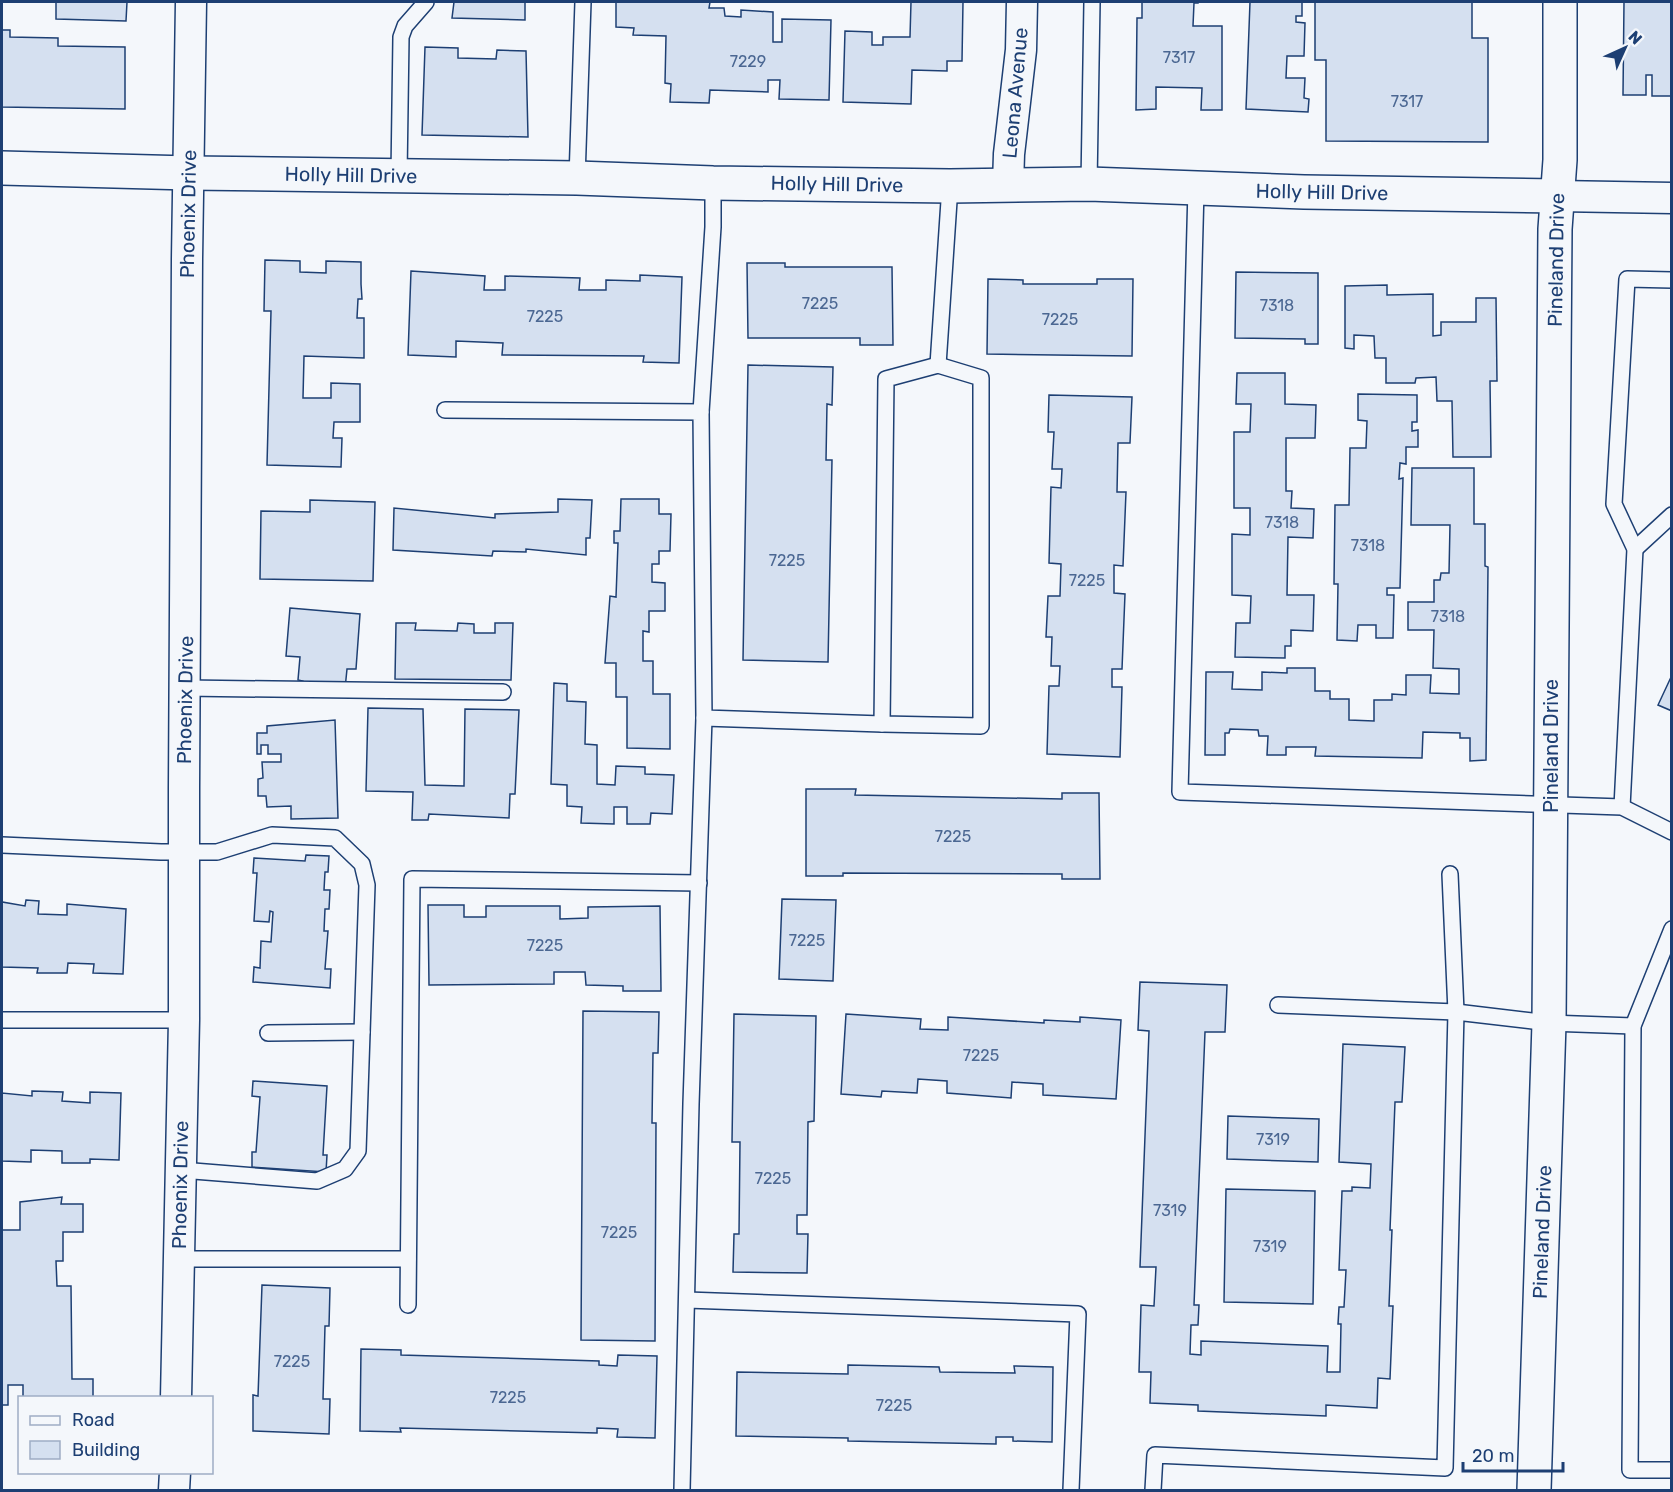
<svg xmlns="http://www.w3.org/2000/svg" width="1673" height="1492" font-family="Rubik,sans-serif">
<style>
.building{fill:#d5e0f0;stroke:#1d3f73;stroke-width:1.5}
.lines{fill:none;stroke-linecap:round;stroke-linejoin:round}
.lane-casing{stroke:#1d3f73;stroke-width:18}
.street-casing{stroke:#1d3f73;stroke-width:33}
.secondary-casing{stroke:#1d3f73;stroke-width:36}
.lane{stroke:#f4f7fb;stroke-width:15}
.street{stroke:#f4f7fb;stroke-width:30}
.secondary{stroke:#f4f7fb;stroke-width:33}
.labels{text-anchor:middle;stroke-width:4.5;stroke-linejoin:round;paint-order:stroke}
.number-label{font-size:16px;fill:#4b6792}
.street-label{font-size:20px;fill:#1d3f73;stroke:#f4f7fb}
</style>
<rect width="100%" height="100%" fill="#f4f7fb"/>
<g class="building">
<polygon points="56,2 127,2 126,21 56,19"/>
<polygon points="454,2 525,2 525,20 452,18"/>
<polygon points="616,2 710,2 709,8 724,8 725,16 741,17 741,10 773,12 773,42 782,42 782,19 831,20 829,100 779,99 780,80 768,80 768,92 710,90 709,103 670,102 671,84 665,83 666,36 633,35 634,28 616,27"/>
<polygon points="911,2 963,2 962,61 947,61 947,71 912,70 911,104 843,102 845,31 872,32 872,45 883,45 883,37 910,37"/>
<polygon points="1142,2 1198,2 1198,3 1194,3 1193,26 1222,26 1222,110 1201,110 1202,88 1156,87 1156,109 1136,110 1137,18 1142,18"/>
<polygon points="1250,2 1302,2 1302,16 1296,16 1296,22 1305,23 1304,56 1287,56 1286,78 1305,78 1304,98 1309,99 1308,112 1246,109"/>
<polygon points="1315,2 1472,2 1472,38 1488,38 1488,142 1326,141 1326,60 1315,60"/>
<polygon points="1624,2 1672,2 1672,96 1652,96 1652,75 1646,75 1646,95 1623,95"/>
<polygon points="2,30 10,30 10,37 58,38 58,46 125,47 125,109 2,107"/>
<polygon points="425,47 458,48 458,58 496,59 497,50 526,51 528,137 422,135"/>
<polygon points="265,260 300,261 300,272 326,273 326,261 361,262 361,284 362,299 358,299 357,318 364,318 364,358 304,356 303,398 331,398 331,383 360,384 360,422 334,422 333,438 342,438 341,467 267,465 271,311 264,311"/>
<polygon points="747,263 785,263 785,267 892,267 893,345 860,345 860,338 748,338"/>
<polygon points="411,271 485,276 484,290 505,290 505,276 580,278 579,290 606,290 606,280 640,281 640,275 682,277 679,363 643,362 644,356 502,355 503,343 456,341 456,357 408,355"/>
<polygon points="1236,272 1318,273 1318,344 1305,344 1305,339 1235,338"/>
<polygon points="988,279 1023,280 1023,284 1097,284 1097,279 1133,279 1132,356 987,354"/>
<polygon points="1387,285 1387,295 1433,294 1433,336 1441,335 1441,322 1476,322 1476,298 1496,298 1497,381 1490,381 1491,457 1453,457 1452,401 1437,401 1436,377 1416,378 1415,383 1386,383 1386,358 1375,358 1374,336 1354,335 1354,349 1345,348 1345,286"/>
<polygon points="748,365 833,367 832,405 827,404 826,460 832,460 828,662 743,660"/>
<polygon points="1237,373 1285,373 1285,404 1316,405 1315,438 1286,438 1286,491 1292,491 1291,508 1314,509 1313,538 1288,537 1287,595 1314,595 1313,631 1291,630 1291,646 1285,646 1285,658 1235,657 1236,623 1250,623 1251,596 1232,595 1232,534 1250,535 1250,508 1234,508 1234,432 1250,432 1251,404 1236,404"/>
<polygon points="1358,394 1417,395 1417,422 1412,422 1412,431 1418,430 1418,447 1406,447 1406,464 1400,463 1399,479 1403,478 1400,588 1387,588 1387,595 1394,595 1393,638 1376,638 1376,625 1358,625 1357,641 1337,640 1338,584 1334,584 1335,505 1349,505 1350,448 1366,448 1367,421 1358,420"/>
<polygon points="1049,395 1132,397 1130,443 1118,443 1117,492 1126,492 1123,566 1114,565 1114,593 1125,594 1122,669 1112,669 1112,687 1122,687 1120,757 1047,754 1049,686 1059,686 1060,666 1051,666 1052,637 1046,637 1048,596 1060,596 1061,564 1049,563 1051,487 1061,488 1062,469 1052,469 1054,432 1048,432"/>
<polygon points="1412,468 1474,468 1474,524 1485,524 1485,566 1488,567 1486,760 1470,761 1470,738 1460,738 1460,733 1423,732 1422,758 1315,756 1316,747 1286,747 1286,755 1267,755 1268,736 1259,736 1258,730 1230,729 1229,733 1225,733 1225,755 1205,755 1206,672 1233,672 1232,689 1262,690 1262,672 1287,673 1287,668 1315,668 1315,691 1330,691 1330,699 1349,699 1349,720 1374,721 1374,700 1392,700 1392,694 1406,695 1406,675 1431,675 1430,693 1459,694 1459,669 1433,668 1434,630 1408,630 1408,602 1434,602 1434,580 1440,580 1441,573 1449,573 1450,525 1411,525"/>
<polygon points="558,499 592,500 590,538 586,538 586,555 526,549 526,552 493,551 492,556 393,550 394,508 495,518 495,514 558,512"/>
<polygon points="621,499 659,499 659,514 671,514 670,551 659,551 659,564 652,564 652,582 665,583 665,611 649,611 649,632 643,631 643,661 653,661 653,694 670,694 670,749 627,748 627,697 616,697 616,663 605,663 610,596 616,597 618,543 614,543 614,531 620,531"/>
<polygon points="310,500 375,502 373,581 260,579 261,511 310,512"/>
<polygon points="290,608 360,614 356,669 347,669 345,689 303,686 303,681 298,680 300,657 286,656"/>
<polygon points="396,623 416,623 415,630 457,631 458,623 474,624 474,633 495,633 495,623 513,623 511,680 395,679"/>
<polygon points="1672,675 1672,711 1658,705"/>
<polygon points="554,683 567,684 567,701 586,702 585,744 597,745 597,784 615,785 616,766 645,767 645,774 674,775 672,814 651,813 650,824 627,824 627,807 614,807 614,824 581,823 582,807 567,806 567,785 551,784"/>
<polygon points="368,708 423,709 425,785 464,786 465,709 519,710 515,794 510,794 509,818 429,814 428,820 412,820 413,792 366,791"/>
<polygon points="335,720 338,818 291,819 291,806 267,807 266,796 258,796 258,779 263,778 262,762 281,762 281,754 268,754 268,745 261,745 261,754 257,754 257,733 267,733 267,726"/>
<polygon points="806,789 856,789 855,795 1062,799 1062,793 1099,793 1100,879 1062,879 1062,874 843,873 843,876 806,876"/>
<polygon points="306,855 329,856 328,872 325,872 324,890 330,890 329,909 325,909 324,931 328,931 325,969 331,969 330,988 253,982 254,967 260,968 261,941 271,942 273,912 270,911 269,922 254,921 257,873 253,873 254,858 305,861"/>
<polygon points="782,899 836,900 833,981 779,979"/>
<polygon points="26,900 39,901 38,914 67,915 67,904 126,909 123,974 93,973 94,964 68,963 67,973 37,973 38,968 2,967 2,902 25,906"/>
<polygon points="428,905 464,905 464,917 486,917 486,906 560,906 560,919 588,918 588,907 660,906 661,991 623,991 623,986 586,985 585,972 554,972 554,984 429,985"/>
<polygon points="1140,982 1227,985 1225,1032 1205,1032 1194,1305 1199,1305 1198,1325 1191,1325 1190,1354 1201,1355 1201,1341 1328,1346 1327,1372 1340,1372 1341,1324 1338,1324 1339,1307 1344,1307 1346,1270 1339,1270 1342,1191 1352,1191 1352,1187 1370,1188 1371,1164 1339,1162 1343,1044 1405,1047 1402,1102 1395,1102 1390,1230 1392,1230 1389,1306 1393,1306 1390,1379 1378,1378 1377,1408 1326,1405 1326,1416 1198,1411 1198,1405 1150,1403 1151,1372 1139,1372 1141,1305 1154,1306 1156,1267 1140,1267 1149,1031 1138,1030"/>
<polygon points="583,1011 659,1012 658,1053 653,1053 652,1123 656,1123 655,1341 581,1340"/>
<polygon points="734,1014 816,1016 814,1121 808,1122 807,1215 797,1215 797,1234 808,1234 807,1273 733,1272 734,1234 739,1234 740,1142 732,1142"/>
<polygon points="846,1014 921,1019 920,1029 948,1030 948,1017 1044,1023 1044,1020 1080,1022 1080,1017 1121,1020 1116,1099 1043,1095 1043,1084 1012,1082 1011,1098 947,1093 947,1081 918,1079 917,1093 882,1091 881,1097 841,1094"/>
<polygon points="253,1081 327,1086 323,1155 327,1155 326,1172 252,1167 252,1152 256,1152 260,1097 252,1096"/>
<polygon points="32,1091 63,1092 62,1101 90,1103 90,1092 121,1093 119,1160 90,1159 90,1163 62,1163 62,1151 31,1150 31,1162 2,1161 2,1093 32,1096"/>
<polygon points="1228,1116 1319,1119 1318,1162 1227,1159"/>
<polygon points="1226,1189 1315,1191 1313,1304 1224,1302"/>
<polygon points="62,1197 61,1204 83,1204 83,1232 63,1232 63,1261 56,1261 57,1286 71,1286 72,1379 93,1379 93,1398 23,1398 23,1385 8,1385 8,1405 2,1405 2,1230 20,1230 20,1202"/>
<polygon points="262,1285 330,1288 329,1326 325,1326 323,1399 330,1399 329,1434 253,1431 253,1395 258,1396"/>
<polygon points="361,1349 401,1350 401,1355 599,1361 599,1365 617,1366 618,1355 657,1356 655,1438 617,1437 618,1429 597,1428 597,1433 400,1428 401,1432 360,1431"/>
<polygon points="848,1365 939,1367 940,1372 1015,1373 1014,1366 1053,1367 1052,1442 1013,1441 1013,1437 996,1437 996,1444 848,1441 848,1438 736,1436 737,1372 848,1374"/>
</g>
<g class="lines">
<defs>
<g id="lane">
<polyline points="399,175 401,37 405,26 426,2"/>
<polyline points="577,178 583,2"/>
<polyline points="1089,184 1092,2"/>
<polyline points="1196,189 1180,792 1622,807 1672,832"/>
<polygon points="938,365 981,378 981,726 882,724 886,379"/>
<polyline points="938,365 950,186"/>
<polyline points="445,410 701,412 704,718 882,724"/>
<polyline points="701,412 713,227 713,183"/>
<polyline points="1635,549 1672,515"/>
<polyline points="185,688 503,692"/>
<polyline points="1622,807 1635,549 1614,504 1627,279 1672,280"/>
<polyline points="2,845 161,852 217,852 272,835 335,838 362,864 367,885 358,1151 345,1169 317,1181 181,1170"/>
<polyline points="1672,929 1633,1026 1630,1470 1672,1470"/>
<polyline points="1278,1005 1456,1012 1450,874"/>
<polyline points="2,1020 184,1020"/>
<polyline points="268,1033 362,1032"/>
<polyline points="179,1259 408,1259"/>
<polyline points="687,1300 1078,1314 1071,1490"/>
<polyline points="408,1305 412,879 699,883"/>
<polyline points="682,1490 691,1104 704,718"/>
<polyline points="1153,1490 1155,1455 1445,1468 1456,1012 1549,1023 1633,1026"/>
</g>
<g id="street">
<polyline points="1008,185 1009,154 1021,50 1022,2"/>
<polyline points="1557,196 1672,198"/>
<polyline points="176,1398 184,1020 184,787 187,259 191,2"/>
<polyline points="174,1490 175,1472"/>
</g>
<g id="secondary">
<polyline points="2,168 189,173 577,178 713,183 950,186 1089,184 1304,192 1557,196"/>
<polyline points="1534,1490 1549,1023 1555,229 1560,160 1560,2"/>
</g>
</defs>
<use href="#lane" class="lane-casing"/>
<use href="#street" class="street-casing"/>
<use href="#secondary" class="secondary-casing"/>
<use href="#lane" class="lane"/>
<use href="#street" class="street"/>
<use href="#secondary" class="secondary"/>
</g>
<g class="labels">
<g class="number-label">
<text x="1179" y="63">7317</text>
<text x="748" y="67">7229</text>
<text x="1407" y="107">7317</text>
<text x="820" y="309">7225</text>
<text x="1277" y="311">7318</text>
<text x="545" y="322">7225</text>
<text x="1060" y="325">7225</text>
<text x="1282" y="528">7318</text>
<text x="1368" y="551">7318</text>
<text x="787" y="566">7225</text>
<text x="1087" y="586">7225</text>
<text x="1448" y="622">7318</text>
<text x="953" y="842">7225</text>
<text x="807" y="946">7225</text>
<text x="545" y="951">7225</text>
<text x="981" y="1061">7225</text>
<text x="1273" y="1145">7319</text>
<text x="773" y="1184">7225</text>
<text x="1170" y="1216">7319</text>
<text x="619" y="1238">7225</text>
<text x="1270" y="1252">7319</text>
<text x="292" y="1367">7225</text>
<text x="508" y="1403">7225</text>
<text x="894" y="1411">7225</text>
</g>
<g class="street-label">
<text transform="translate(1015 93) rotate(-85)" y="7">Leona Avenue</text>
<text transform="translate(351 175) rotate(1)" y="7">Holly Hill Drive</text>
<text transform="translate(837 184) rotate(1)" y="7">Holly Hill Drive</text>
<text transform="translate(1322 192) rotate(1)" y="7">Holly Hill Drive</text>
<text transform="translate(188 214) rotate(-89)" y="7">Phoenix Drive</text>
<text transform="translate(1556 260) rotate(-89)" y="7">Pineland Drive</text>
<text transform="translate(185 700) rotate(-89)" y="7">Phoenix Drive</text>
<text transform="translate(1551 746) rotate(-90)" y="7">Pineland Drive</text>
<text transform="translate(180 1185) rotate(-89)" y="7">Phoenix Drive</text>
<text transform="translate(1542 1232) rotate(-88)" y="7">Pineland Drive</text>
</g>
</g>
<rect width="1673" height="1492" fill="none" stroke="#1d3f73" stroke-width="6"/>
<rect x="18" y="1396" width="195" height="78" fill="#f4f7fb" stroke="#9eadc5" stroke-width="1.5"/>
<rect x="30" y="1416" width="30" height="9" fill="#f4f7fb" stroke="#9eadc5" stroke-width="1.5"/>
<text x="72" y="1426" font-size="18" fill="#1d3f73">Road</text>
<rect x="30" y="1441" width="30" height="18" fill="#d5e0f0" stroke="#9eadc5" stroke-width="1.5"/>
<text x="72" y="1456" font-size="18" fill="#1d3f73">Building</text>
<g transform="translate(1625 48) rotate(45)" stroke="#f4f7fb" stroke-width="4.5" paint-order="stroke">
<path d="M0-4.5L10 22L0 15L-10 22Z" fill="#1d3f73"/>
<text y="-9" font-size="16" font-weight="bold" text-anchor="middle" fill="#1d3f73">N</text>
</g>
<path d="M1463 1462v9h100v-9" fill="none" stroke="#1d3f73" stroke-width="3"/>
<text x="1472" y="1462" font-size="18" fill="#1d3f73" stroke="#f4f7fb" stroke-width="4.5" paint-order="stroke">20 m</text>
</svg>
